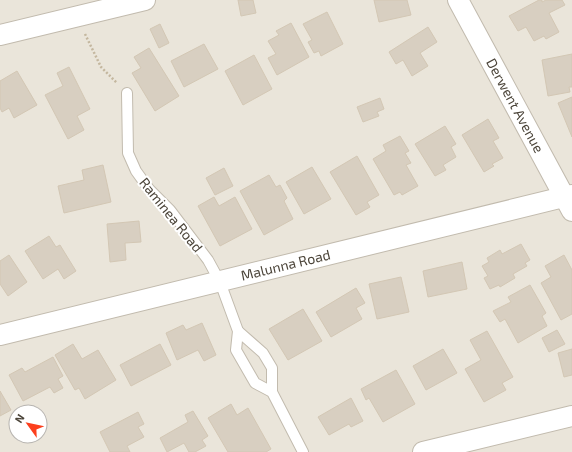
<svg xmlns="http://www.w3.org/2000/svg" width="572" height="452" font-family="'Exo 2',sans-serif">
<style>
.residential{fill:#eae5da;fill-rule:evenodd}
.building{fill:#d8cfc1;stroke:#d3c7b4}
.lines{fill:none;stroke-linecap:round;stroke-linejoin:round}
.service-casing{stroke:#c2bbae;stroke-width:12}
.minor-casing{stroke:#c2bbae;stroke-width:22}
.path{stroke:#c4b79f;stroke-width:2.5;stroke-dasharray:2 2;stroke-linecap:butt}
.service{stroke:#fff;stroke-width:10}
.minor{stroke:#fff;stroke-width:20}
.labels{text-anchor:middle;stroke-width:4;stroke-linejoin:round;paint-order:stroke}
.street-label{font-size:14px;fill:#4b4439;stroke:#fff}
</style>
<rect width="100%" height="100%" fill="#f6f3ec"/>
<path class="residential" d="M0,0H572V452H0ZM16,412H40V436H16Z"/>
<g class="building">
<polygon points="238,0 253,0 256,13 241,16"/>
<polygon points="374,0 407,0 411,15 379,22"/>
<polygon points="539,0 542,0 542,2 546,0 562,0 565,5 549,13 559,32 546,39 544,36 534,41 526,27 518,31 509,16"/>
<polygon points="327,12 343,44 321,56 319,51 314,53 308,42 312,40 303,24"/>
<polygon points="291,23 309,57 277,75 268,58 276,54 268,41 279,35 276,31"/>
<polygon points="160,24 169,43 159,48 150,29"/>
<polygon points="428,27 437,42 420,53 428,66 412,76 403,60 396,64 389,52"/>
<polygon points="204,44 218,69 184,87 171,61"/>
<polygon points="149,48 179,96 155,111 132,73 141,68 134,57"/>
<polygon points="572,54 572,87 569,87 570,92 548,96 542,60"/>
<polygon points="254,55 272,89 243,105 225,71"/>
<polygon points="69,67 90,109 77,116 84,130 68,139 45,95 63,86 57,73"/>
<polygon points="17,71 37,105 14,118 9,108 2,112 0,108 0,81"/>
<polygon points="572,97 572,137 558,103"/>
<polygon points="380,98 384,109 377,112 379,116 363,122 357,107"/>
<polygon points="488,119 499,138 493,141 503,158 492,164 494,166 484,172 462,135"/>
<polygon points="445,126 456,144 451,147 456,157 443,165 446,170 435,176 415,144"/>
<polygon points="400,136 409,151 405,153 411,163 406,165 418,186 402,195 400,192 394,195 373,159 386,151 383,145"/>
<polygon points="357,156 379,195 367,202 370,207 356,215 330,172"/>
<polygon points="103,165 111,202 64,213 58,186 84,180 82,170"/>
<polygon points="312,167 331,199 304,214 286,182"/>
<polygon points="224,168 233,186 215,195 206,178"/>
<polygon points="269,175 276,187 280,185 287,198 284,201 293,219 264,235 240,191"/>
<polygon points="214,197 219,206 235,197 252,229 220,246 198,206"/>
<polygon points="139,221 141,242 125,243 126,260 110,262 107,224"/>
<polygon points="49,236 56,247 60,245 76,271 64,279 58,269 43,279 25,251"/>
<polygon points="521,244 530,260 525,263 527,266 513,274 515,278 500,287 499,285 490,289 484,278 488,276 482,266 489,262 487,258 500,250 502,254"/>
<polygon points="9,255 27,282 8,296 0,284 0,261"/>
<polygon points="564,255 572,270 572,314 561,320 541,283 551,277 545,266"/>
<polygon points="462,262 467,289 428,297 423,271"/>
<polygon points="401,277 409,312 377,319 369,284"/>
<polygon points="530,285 546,313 542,316 547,326 518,343 505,319 500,322 493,311 511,302 508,297"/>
<polygon points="356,288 365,303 356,308 362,319 331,337 316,312"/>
<polygon points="303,309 322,341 288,360 269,329"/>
<polygon points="202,323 216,355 204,361 198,350 177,360 166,333 183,325 186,330"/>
<polygon points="557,330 565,344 549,352 542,338"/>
<polygon points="487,331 513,377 502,383 506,390 484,402 465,369 481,360 470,340"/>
<polygon points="73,344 82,359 98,350 116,380 85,399 79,388 75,390 55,355"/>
<polygon points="160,344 171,365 131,386 120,365"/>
<polygon points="443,349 457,373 426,390 413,366"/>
<polygon points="572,349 572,375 564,377 558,353"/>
<polygon points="53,357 63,376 58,379 63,388 54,393 50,387 23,401 9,375 22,368 25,372"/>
<polygon points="396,370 415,404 383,422 369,398 366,400 361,389"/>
<polygon points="0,391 11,410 0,416"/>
<polygon points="351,398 363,421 351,427 349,424 329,435 318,417"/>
<polygon points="231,404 237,415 248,408 271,449 266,452 228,452 208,418"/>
<polygon points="193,411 208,436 202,440 206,446 195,452 189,452 184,443 167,452 160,438 188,422 185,415"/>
<polygon points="138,412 144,424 138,427 144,437 127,446 130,452 110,452 100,432"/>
</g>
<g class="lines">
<defs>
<g id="service">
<polyline points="127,93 128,153 136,171 149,189 170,210 208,260 220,282 238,331 236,350 255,383 272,392 303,452"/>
<polyline points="238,331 263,353 272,368 272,392"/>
</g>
<g id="minor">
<path id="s1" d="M458,0L572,211"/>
<polyline points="0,35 145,0"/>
<path id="s2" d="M0,335L572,195"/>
<polyline points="423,452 572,416"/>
</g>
</defs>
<use href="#service" class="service-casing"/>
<use href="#minor" class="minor-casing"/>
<polyline class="path" points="85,34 101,67 117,83"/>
<use href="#service" class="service"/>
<use href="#minor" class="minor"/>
</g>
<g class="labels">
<g class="street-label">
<text dy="5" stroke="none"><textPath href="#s1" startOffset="120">Derwent Avenue</textPath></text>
<text transform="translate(171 215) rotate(51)" y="5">Raminea Road</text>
<text dy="5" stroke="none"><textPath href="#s2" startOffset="294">Malunna Road</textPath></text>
</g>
</g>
<g transform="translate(28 424) rotate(303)"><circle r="19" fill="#ffffff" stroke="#b7b4b0"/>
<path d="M0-3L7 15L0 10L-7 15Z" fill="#fc3f1d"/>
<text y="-6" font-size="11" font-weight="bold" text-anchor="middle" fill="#4b4439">N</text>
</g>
</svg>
